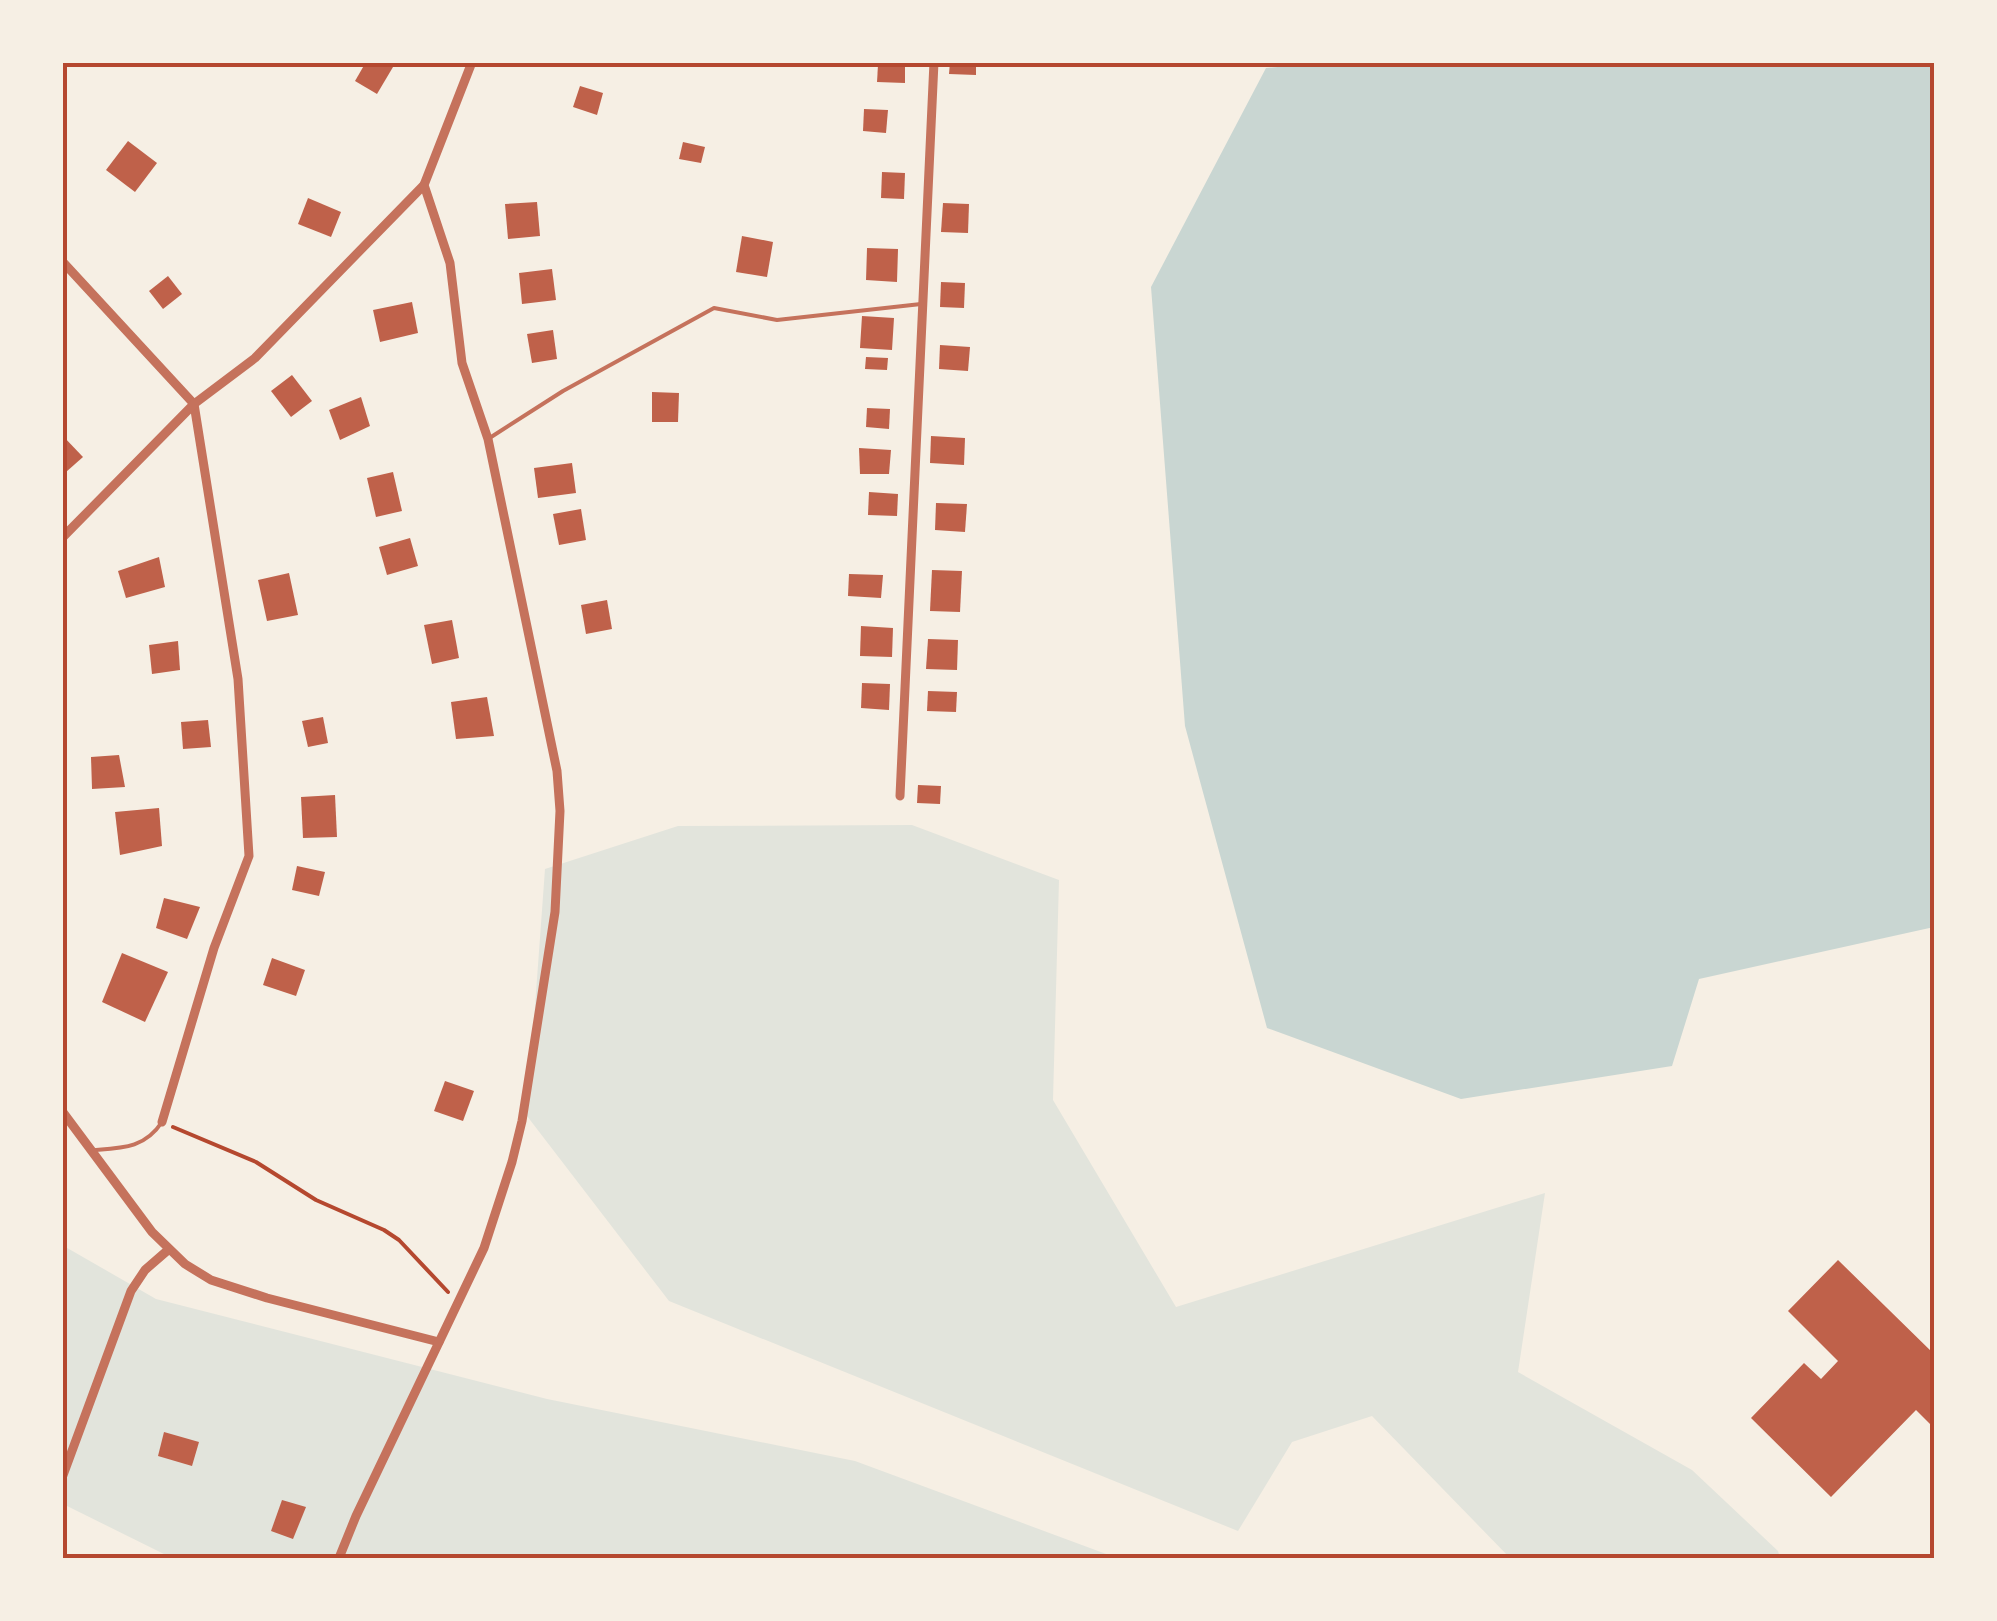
<svg xmlns="http://www.w3.org/2000/svg" width="1997" height="1621" font-family="'Source Sans 3',sans-serif">
<style>
.green{fill:#e2e4dc}
.water{fill:#c9d6d2}
.building{fill:#bf614a}
.lines{fill:none;stroke-linecap:round;stroke-linejoin:round}
.path{stroke:#b5482f;stroke-width:4}
.service{stroke:#c5725c;stroke-width:4}
.minor{stroke:#c5725c;stroke-width:9}
.neatline{fill:none;stroke:#b5482f;stroke-width:4}
</style>
<rect width="100%" height="100%" fill="#f6efe4"/>
<g class="green">
<polygon points="912,825 1059,880 1053,1100 1176,1307 1545,1193 1518,1372 1692,1470 1778,1551 1780,1558 1510,1558 1372,1416 1292,1442 1238,1531 669,1301 527,1116 545,869 678,826"/>
<polygon points="62,1245 156,1299 547,1399 855,1461 1117,1558 172,1558 63,1504"/>
</g>
<polygon class="water" points="1330,62 1934,63 1934,927 1699,979 1672,1066 1461,1099 1267,1028 1185,726 1151,287 1266,68"/>
<g class="building">
<polygon points="366,62 385,62 393,67 377,94 355,81"/>
<polygon points="950,62 976,62 976,75 949,74"/>
<polygon points="878,65 905,66 905,83 877,82"/>
<polygon points="580,86 603,93 597,115 573,107"/>
<polygon points="864,109 888,110 886,133 863,131"/>
<polygon points="128,141 157,163 135,192 106,170"/>
<polygon points="683,142 705,147 701,163 679,159"/>
<polygon points="882,172 905,173 904,199 881,198"/>
<polygon points="308,198 341,212 331,237 298,224"/>
<polygon points="537,202 540,236 508,239 505,204"/>
<polygon points="943,203 969,204 968,233 941,232"/>
<polygon points="742,236 773,242 767,277 736,272"/>
<polygon points="867,248 898,249 897,282 866,280"/>
<polygon points="552,269 556,300 522,304 519,273"/>
<polygon points="168,276 182,294 163,309 149,291"/>
<polygon points="941,282 965,283 964,308 940,307"/>
<polygon points="412,302 418,333 380,342 373,310"/>
<polygon points="862,316 894,318 892,350 860,348"/>
<polygon points="553,330 557,359 532,363 527,334"/>
<polygon points="940,345 970,347 968,371 939,369"/>
<polygon points="866,357 888,358 887,370 865,369"/>
<polygon points="292,375 312,401 291,417 271,391"/>
<polygon points="652,392 679,393 678,422 652,422"/>
<polygon points="361,397 370,426 340,440 329,410"/>
<polygon points="867,408 890,409 889,429 866,427"/>
<polygon points="62,435 83,457 66,472 62,468"/>
<polygon points="931,436 965,438 964,465 930,463"/>
<polygon points="859,448 891,450 889,474 860,474"/>
<polygon points="572,463 576,493 538,498 534,468"/>
<polygon points="393,472 402,511 376,517 367,478"/>
<polygon points="869,492 898,494 897,516 868,515"/>
<polygon points="936,503 967,504 965,532 935,530"/>
<polygon points="581,509 586,540 559,545 553,514"/>
<polygon points="410,538 418,566 387,575 379,547"/>
<polygon points="159,557 165,587 126,598 118,571"/>
<polygon points="932,570 962,571 960,612 930,611"/>
<polygon points="289,573 298,615 267,621 258,580"/>
<polygon points="849,574 883,575 881,598 848,596"/>
<polygon points="607,600 612,629 586,634 581,605"/>
<polygon points="452,620 459,658 432,664 424,625"/>
<polygon points="861,626 893,628 892,657 860,656"/>
<polygon points="928,639 958,640 957,670 926,669"/>
<polygon points="178,641 180,670 152,674 149,645"/>
<polygon points="862,683 890,684 889,710 861,708"/>
<polygon points="928,691 957,692 956,712 927,711"/>
<polygon points="487,697 494,736 456,739 451,702"/>
<polygon points="323,717 328,743 308,747 302,721"/>
<polygon points="208,720 211,747 183,749 181,722"/>
<polygon points="119,755 125,787 92,789 91,757"/>
<polygon points="918,785 941,786 940,804 917,803"/>
<polygon points="335,795 337,837 303,838 301,797"/>
<polygon points="159,808 162,846 120,855 115,812"/>
<polygon points="297,866 325,872 319,896 292,890"/>
<polygon points="164,898 200,907 187,939 156,928"/>
<polygon points="122,953 168,972 145,1022 102,1002"/>
<polygon points="272,958 305,970 296,996 263,985"/>
<polygon points="445,1081 474,1091 463,1121 434,1111"/>
<polygon points="1838,1260 1934,1354 1934,1428 1916,1410 1831,1497 1751,1418 1804,1363 1821,1379 1838,1361 1788,1311"/>
<polygon points="164,1432 199,1442 192,1466 158,1456"/>
<polygon points="282,1500 306,1507 293,1539 271,1531"/>
</g>
<g class="lines">
<polyline class="path" points="173,1127 256,1162 316,1200 384,1230 399,1240 448,1292"/>
<g class="service">
<polyline points="488,439 563,391 714,308 777,320 921,304"/>
<path d="M94,1150C123,1148 145,1148 162,1122"/>
</g>
<g class="minor">
<polyline points="62,261 194,404 238,679 249,856 214,948 162,1122"/>
<polyline points="62,538 194,404 255,358 424,185"/>
<polyline points="900,796 934,62"/>
<polyline points="62,1111 152,1232 185,1264 211,1280 267,1298 439,1342"/>
<polyline points="62,1478 131,1291 145,1270 168,1250"/>
<polyline points="339,1558 356,1516 484,1248 512,1162 522,1121 555,912 560,811 557,771 488,439 462,363 450,263 424,185 472,62"/>
</g>
</g>
<rect width="1997" height="1621" fill="none" stroke="#f6efe4" stroke-width="130"/>
<rect x="65" y="65" width="1867" height="1491" class="neatline"/>
</svg>
